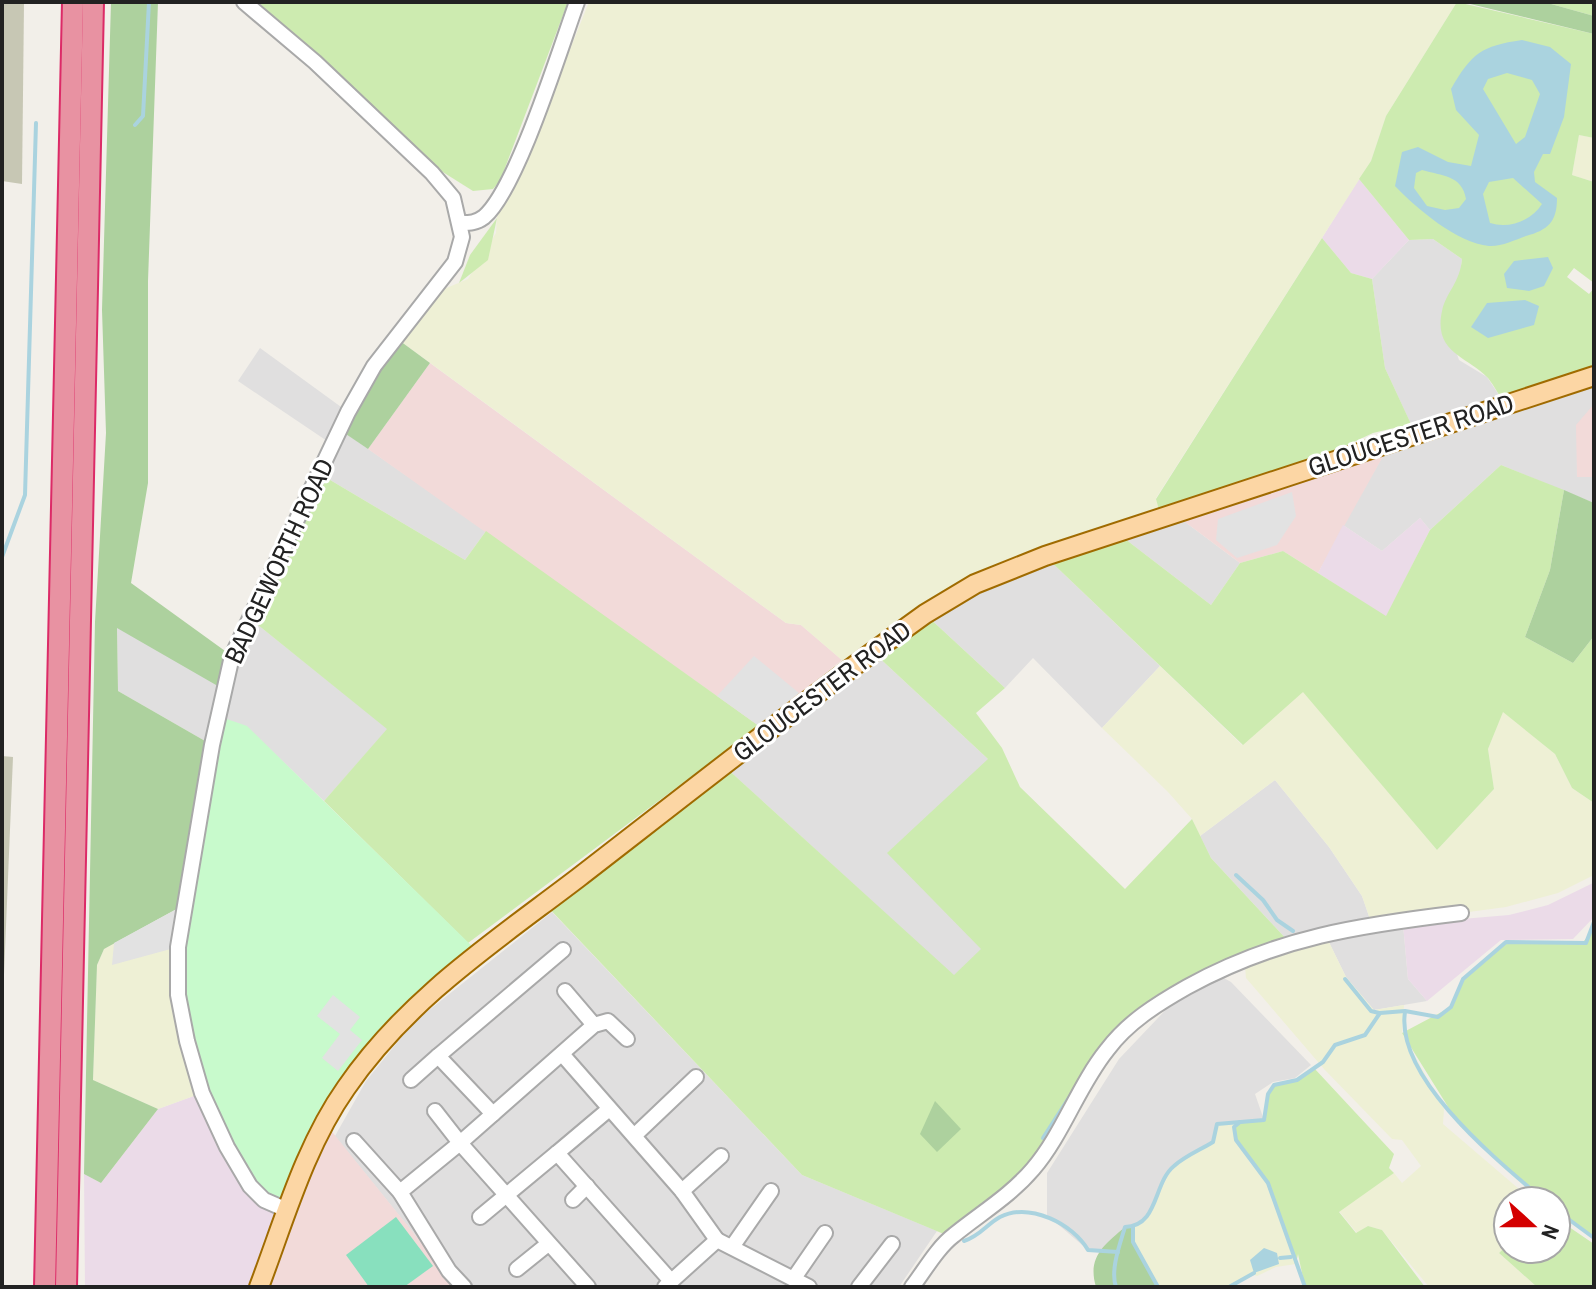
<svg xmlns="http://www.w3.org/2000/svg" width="1596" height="1289" font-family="'Archivo Narrow',sans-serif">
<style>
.residential{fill:#e0dfdf}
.commercial{fill:#f2dad9}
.industrial{fill:#ebdbe8}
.construction{fill:#c7c7b4}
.farmland{fill:#eef0d5}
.grass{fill:#cdebb0}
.forest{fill:#add19e}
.park{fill:#c8facc}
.pitch{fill:#88e0be}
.parking{fill:#e2e2e2}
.water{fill:#aad3df;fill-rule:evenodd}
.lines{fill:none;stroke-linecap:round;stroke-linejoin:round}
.stream{stroke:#aad3df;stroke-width:4}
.minor-casing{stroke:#a9a9a9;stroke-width:18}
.major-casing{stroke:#a06b00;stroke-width:22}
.highway-casing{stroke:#dc2a67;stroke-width:24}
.minor{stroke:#fff;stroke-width:14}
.major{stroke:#fcd6a4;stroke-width:18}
.highway{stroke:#e892a2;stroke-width:20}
.labels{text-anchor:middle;stroke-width:6;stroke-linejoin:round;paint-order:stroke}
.street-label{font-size:26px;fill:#222;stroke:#fff}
</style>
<rect width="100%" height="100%" fill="#f2efe9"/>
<g class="residential">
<polygon points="1433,239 1462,259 1460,277 1442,311 1459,360 1487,377 1505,404 1594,376 1594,503 1501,465 1430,530 1420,518 1382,551 1343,525 1391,442 1415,433 1385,368 1372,279 1409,240"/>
<polygon points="260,348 348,412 341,430 486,531 465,560 320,474 333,445 238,381"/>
<polygon points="1173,513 1240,563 1211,605 1116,532"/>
<polygon points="1045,556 1160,666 1102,728 1033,658 1005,688 925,614"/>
<polygon points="248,617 388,729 324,801 246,726 212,745 118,691 117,627 223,688"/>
<polygon points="873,652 988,759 982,949 954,976 723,765"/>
<polygon points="1275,780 1329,847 1362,896 1372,925 1289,942 1211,858 1200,836"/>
<polygon points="552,912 802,1175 937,1231 899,1287 457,1287 335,1136 366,1081 413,1023"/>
<polygon points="1403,924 1408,979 1427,1001 1374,1010 1346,977 1326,936"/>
<polygon points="1220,976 1231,982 1311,1065 1295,1078 1273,1082 1255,1094 1264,1120 1213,1142 1172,1167 1148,1217 1137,1226 1125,1227 1118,1252 1088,1250 1047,1215 1047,1173 1119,1059 1176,999"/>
</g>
<g class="commercial">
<polygon points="430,363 786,623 801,625 842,660 759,726 368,449"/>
<polygon points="1594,404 1594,477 1577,477 1576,425"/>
<polygon points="1391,442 1318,573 1283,551 1240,563 1173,513"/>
<polygon points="325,1123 457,1287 259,1287"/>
</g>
<g class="industrial">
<polygon points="1359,179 1409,240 1372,279 1351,273 1322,238"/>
<polygon points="1420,518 1430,530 1386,617 1318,573 1343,525 1382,551"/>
<polygon points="1593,883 1594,917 1573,939 1501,940 1427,1001 1408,979 1403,924 1509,915 1548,905"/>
<polygon points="202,1093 287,1210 259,1287 85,1287 84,1174 101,1183 158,1109"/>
</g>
<g class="construction">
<polygon points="2,2 24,3 22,184 2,181"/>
<polygon points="2,756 13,757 2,1023"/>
</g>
<g class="farmland">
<polygon points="589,2 1457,2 1386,116 1371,161 1156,498 1161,517 1008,569 851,668 801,625 786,623 396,338 432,294 468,279 496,233 497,216 513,191"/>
<polygon points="1579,135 1594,138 1594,182 1572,175"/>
<polygon points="1160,666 1242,745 1303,691 1437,850 1494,789 1488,749 1503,711 1555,754 1572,788 1594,803 1594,875 1558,893 1506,907 1372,925 1362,896 1329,847 1275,780 1200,836 1192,819 1168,792 1102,728"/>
<polygon points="184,905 202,1093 158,1109 93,1080 97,965 104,949"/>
<polygon points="1326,936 1346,977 1374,1010 1404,1005 1402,1033 1444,1109 1443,1124 1533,1201 1508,1201 1508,1244 1499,1253 1537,1287 1429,1287 1382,1230 1368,1226 1357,1233 1339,1211 1394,1173 1402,1183 1421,1166 1402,1140 1392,1139 1324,1069 1246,978 1245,966"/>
<polygon points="1240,1122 1234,1127 1250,1163 1268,1183 1296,1264 1276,1267 1257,1276 1252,1274 1229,1287 1158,1287 1133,1242 1133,1227 1148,1216 1172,1167 1213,1142 1217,1124"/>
</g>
<g class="grass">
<polygon points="258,2 568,2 500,181 493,189 473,191 438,169"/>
<path d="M1457,2L1594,34V138L1579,135L1572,175L1594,182V283L1574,268L1567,277L1589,294L1594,288V376L1505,405C1500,396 1494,386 1488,378C1467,356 1433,353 1442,311C1446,292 1460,283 1462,259L1433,239L1409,240L1359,179L1371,161L1386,116Z"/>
<polygon points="1544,2 1594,2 1594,16"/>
<polygon points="497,218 488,260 459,283 470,255"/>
<polygon points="1322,238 1351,273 1372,279 1385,368 1411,424 1373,433 1330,453 1159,510 1156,499"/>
<polygon points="1501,465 1564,490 1550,570 1525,637 1573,663 1594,636 1594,803 1572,788 1555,754 1503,712 1488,749 1494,789 1437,850 1303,692 1243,745 1045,556 1116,532 1211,605 1240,563 1283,551 1386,616 1430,530"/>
<polygon points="320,474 465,560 486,531 759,726 468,943 324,801 387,729 248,617"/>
<polygon points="925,614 1005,688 976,713 1002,748 1020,787 1125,889 1192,819 1211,858 1289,942 1131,1023 1036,1166 951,1237 802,1175 544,903 723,765 954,975 981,949 887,853 988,759 873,652"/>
<polygon points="1594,930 1594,1237 1559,1213 1556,1201 1545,1201 1460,1126 1402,1033 1451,1007 1463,979 1506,942 1583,942"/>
<polygon points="1314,1068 1394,1154 1389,1168 1394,1173 1339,1212 1356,1233 1368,1226 1382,1230 1425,1287 1305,1287 1298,1254 1296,1264 1268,1183 1236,1140 1234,1127 1240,1122 1263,1120 1268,1094 1274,1085 1297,1080"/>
<polygon points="1556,1218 1594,1244 1594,1287 1537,1287 1499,1253 1508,1244 1508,1249 1556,1249"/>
</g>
<g class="forest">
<polygon points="111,2 158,2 148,281 148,483 131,583 232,656 223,689 117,628 118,691 212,745 184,905 104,949 97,965 93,1080 158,1109 101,1183 84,1174 95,622 106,433 102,310"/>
<polygon points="1462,2 1544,2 1594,16 1594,34"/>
<polygon points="396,338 430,363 368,449 340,430"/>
<polygon points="1564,490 1594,503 1594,636 1573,663 1525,637 1550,570"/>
<polygon points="935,1101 961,1129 937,1152 920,1134"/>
<path d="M1125,1227H1133V1242L1157,1287H1096C1087,1257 1104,1245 1125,1227Z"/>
</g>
<polygon class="park" points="218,716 247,726 477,951 376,1046 287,1210 250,1186 187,1041 178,947"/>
<polygon class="pitch" points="396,1217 433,1266 404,1287 369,1287 346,1255"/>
<g class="parking">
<polygon points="1292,492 1296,516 1277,545 1237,558 1216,540 1218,519"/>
<polygon points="754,656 799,693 759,726 717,696"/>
<polygon points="184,905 178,947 112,965 114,943"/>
<polygon points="333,995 360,1017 350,1030 362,1040 338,1071 322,1058 340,1034 317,1016"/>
</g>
<g class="water">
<path d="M1522,40L1550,47L1571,64L1564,117L1550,154H1543L1534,172L1535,182L1557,198C1557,222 1548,230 1526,236C1515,240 1500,247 1489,246C1457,243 1416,208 1395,186L1402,152L1418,147L1448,162L1471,166L1479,135L1456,110L1451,89C1472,53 1481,46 1522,40ZM1507,73L1532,80L1540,94L1525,137L1516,144L1483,89L1488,79ZM1422,170C1442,176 1462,175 1466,199L1459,208L1445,210L1427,206L1414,188L1416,173ZM1513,178L1542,204C1531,221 1509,229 1490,223L1483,194L1489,182Z"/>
<polygon points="1548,257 1553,268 1544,286 1529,291 1507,288 1504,274 1514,261"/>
<polygon points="1525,300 1539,306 1534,325 1488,338 1471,327 1487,303"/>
<polygon points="1264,1248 1277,1253 1279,1264 1254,1273 1250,1260"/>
</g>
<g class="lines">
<g class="stream">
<polyline points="135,125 143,116 149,2"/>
<polyline points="2,557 25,495 36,123"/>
<polyline points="1236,875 1263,900 1277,920 1293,931"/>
<polyline points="1345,979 1371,1011 1379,1013"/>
<path d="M1405,1012C1395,1078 1498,1161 1545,1201"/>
<polyline points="1240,1122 1234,1127 1236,1140 1268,1183 1305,1287"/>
<polyline points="1043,1138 1072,1093"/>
<polyline points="1556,1210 1594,1238"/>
<polyline points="1133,1227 1133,1242 1158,1287"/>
<path d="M964,1241C980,1236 987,1224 1000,1217C1030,1202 1073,1224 1088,1250L1118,1252"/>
<polyline points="1280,1258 1291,1257"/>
<path d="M1116,1287C1110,1270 1120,1244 1125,1227C1159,1226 1153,1183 1174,1166C1185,1156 1200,1150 1213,1142L1217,1124L1264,1120L1268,1094L1274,1085L1297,1080L1323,1062L1335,1045L1365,1035L1380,1013L1405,1011L1438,1017L1451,1007L1463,979L1506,942L1586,943L1594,922"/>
<polyline points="1229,1287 1254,1273"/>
</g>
<defs>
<g id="minor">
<polyline points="244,2 315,62 432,173 453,198 462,237 455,262 374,366 348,412 232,656 212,745 178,947 178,995 187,1041 202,1093 227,1147 250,1186 264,1200 287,1210"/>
<path d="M461,223C470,223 476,223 484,217C517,189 560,49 577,2"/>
<polyline points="565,991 594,1025"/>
<polyline points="562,1054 682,1191 717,1240 665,1287"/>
<polyline points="411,1080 438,1056"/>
<polyline points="608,1110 557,1153 671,1281"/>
<polyline points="493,1114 438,1056 563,950"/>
<polyline points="635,1135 696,1077"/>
<polyline points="354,1141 400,1192 449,1271 464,1287"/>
<polyline points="682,1191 721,1156"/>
<polyline points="400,1192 460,1143 435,1111"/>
<polyline points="573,1200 587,1186"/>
<polyline points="480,1217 557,1153"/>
<polyline points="717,1240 809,1287"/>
<polyline points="732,1247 771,1191"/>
<polyline points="517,1269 548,1244"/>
<polyline points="794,1278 825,1233"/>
<polyline points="588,1287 460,1143 594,1025 608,1021 627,1039"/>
<polyline points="859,1287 892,1244"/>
<path d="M912,1287C925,1270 937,1248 954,1235C981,1213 1010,1196 1033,1169C1063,1134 1078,1086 1107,1050C1128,1022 1157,1004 1187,987C1278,937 1360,925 1461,913"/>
</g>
<path id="major" d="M259,1287C284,1221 305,1146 346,1088C407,999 494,942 578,878C693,789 807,699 925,614L975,584L1045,556L1594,376"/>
<g id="highway">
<polyline points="45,1287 73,2"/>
<polyline points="66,1287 93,2"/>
</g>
</defs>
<use href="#minor" class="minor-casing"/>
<use href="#major" class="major-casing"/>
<use href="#highway" class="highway-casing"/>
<use href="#minor" class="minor"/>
<use href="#major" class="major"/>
<use href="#highway" class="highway"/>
</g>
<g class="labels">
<g class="street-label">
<text transform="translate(1411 435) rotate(-18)" y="9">GLOUCESTER ROAD</text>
<text transform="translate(279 561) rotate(-65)" y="9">BADGEWORTH ROAD</text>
<text transform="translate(822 691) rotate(-37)" y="9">GLOUCESTER ROAD</text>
</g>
</g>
<rect width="1596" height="1289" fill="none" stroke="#222222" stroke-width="8"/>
<g transform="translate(1532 1225) rotate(111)"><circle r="38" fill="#ffffff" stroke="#a7a7a7" stroke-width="2"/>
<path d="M0-6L14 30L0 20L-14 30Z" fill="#d40000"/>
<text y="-12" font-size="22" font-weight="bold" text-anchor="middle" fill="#222222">N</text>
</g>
</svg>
